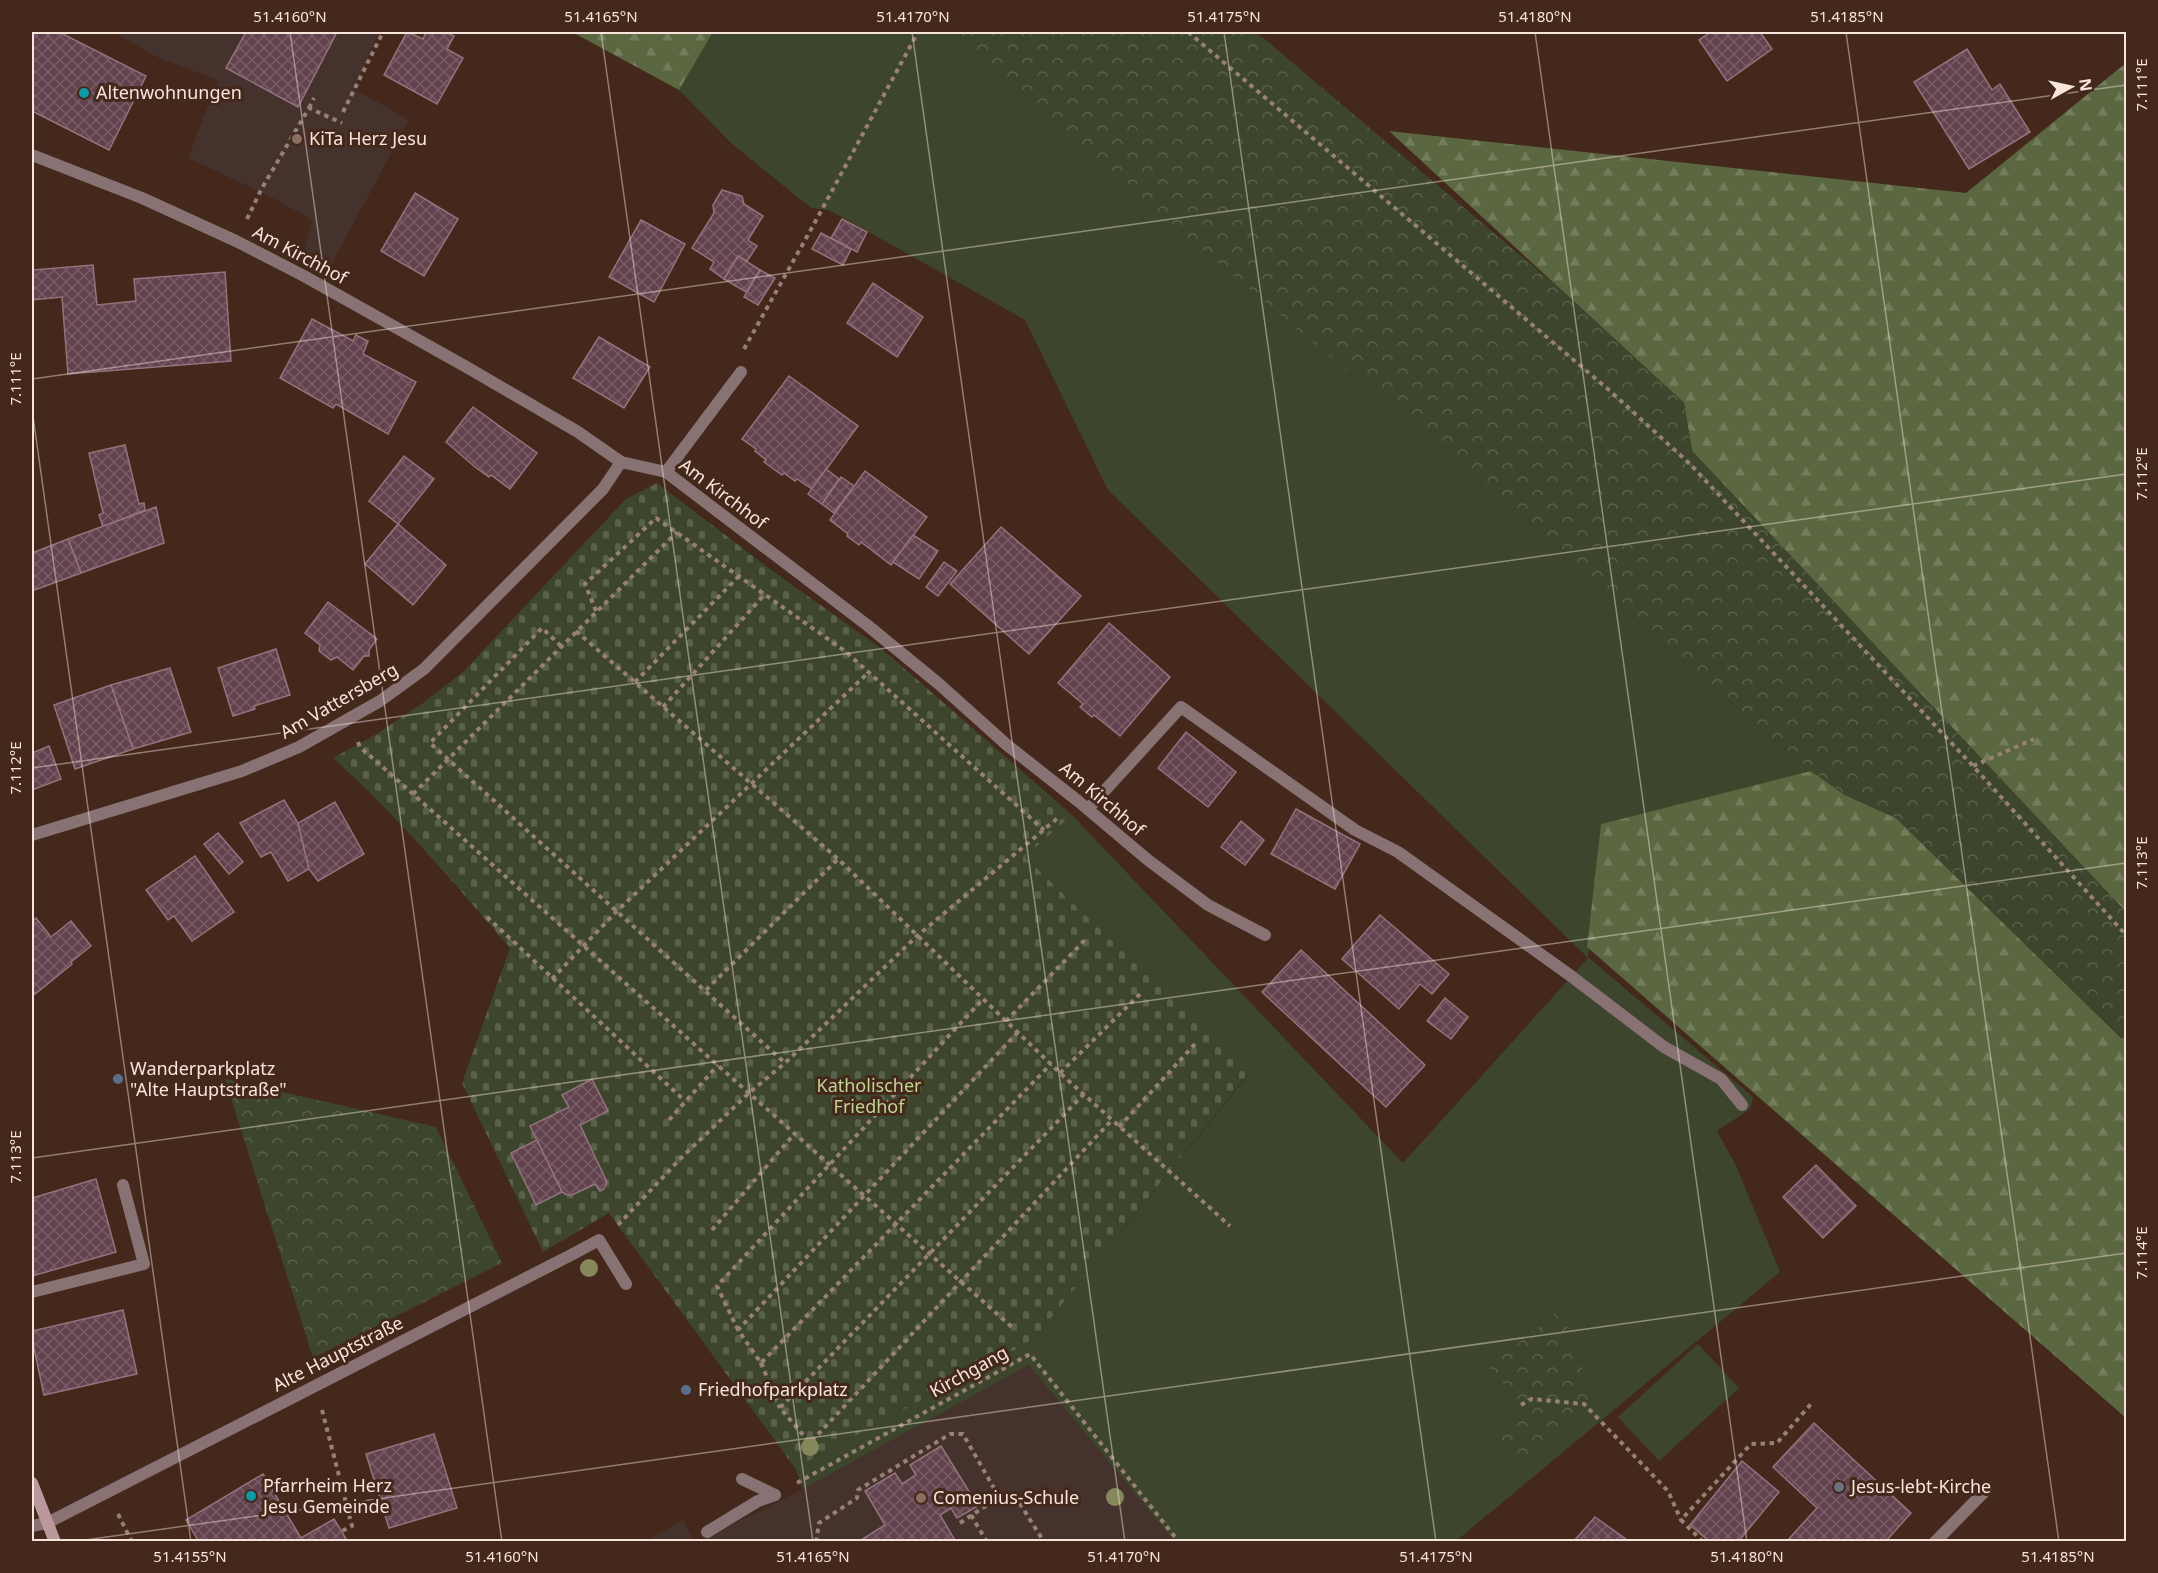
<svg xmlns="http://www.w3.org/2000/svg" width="2158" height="1573" font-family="'Noto Sans',sans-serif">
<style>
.education{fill:#46322d}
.green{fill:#3d462c}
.forest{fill:url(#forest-firs)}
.cemetery{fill:url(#cemetery-stones)}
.park{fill:url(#park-crowns)}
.building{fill:url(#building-cross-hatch);stroke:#95737e;stroke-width:1.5}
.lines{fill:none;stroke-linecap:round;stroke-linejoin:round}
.path{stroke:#978075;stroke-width:4;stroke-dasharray:4.5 4.5;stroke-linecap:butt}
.lane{stroke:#887274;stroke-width:12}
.street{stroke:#887274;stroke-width:12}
.secondary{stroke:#ba989b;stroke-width:12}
.tree{fill:#87875c}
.ticks{fill:none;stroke:#f7e5dc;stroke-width:1.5;stroke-opacity:0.45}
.culture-dot{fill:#0f9aa8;stroke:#43281b;stroke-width:2}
.education-dot{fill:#8d6e63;stroke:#43281b;stroke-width:2}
.service-dot{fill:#5c6f8a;stroke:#43281b;stroke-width:2}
.worship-dot{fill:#6b7280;stroke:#43281b;stroke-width:2}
.labels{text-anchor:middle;stroke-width:6;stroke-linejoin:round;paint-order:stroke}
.poi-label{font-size:18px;fill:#f7e5dc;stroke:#43281b;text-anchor:start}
.street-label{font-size:18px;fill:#f7e5dc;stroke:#43281b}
.park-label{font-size:18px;fill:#bfd592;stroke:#43281b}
.neatline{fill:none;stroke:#f7e5dc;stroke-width:2}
.ticks-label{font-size:15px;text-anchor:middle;fill:#f7e5dc}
</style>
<defs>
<pattern id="forest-firs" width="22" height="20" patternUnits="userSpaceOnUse" patternTransform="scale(1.5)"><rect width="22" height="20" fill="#5b6740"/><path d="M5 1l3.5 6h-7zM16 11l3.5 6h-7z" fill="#737d5b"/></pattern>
<pattern id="cemetery-stones" width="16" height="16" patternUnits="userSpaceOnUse" patternTransform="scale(1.5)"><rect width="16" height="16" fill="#3d462c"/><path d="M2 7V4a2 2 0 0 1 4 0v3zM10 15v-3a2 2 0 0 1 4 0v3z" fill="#5a614a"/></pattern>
<pattern id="park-crowns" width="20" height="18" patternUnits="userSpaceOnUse" patternTransform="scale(1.5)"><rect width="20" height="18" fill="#3d462c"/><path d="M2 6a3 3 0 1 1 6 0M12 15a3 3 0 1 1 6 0" fill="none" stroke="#5a614a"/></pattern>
<pattern id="building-cross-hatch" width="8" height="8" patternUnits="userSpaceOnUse" patternTransform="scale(1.5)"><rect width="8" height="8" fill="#61424d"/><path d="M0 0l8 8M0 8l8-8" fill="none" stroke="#785d66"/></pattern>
</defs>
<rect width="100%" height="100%" fill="#43281b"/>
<g class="education">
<polygon points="113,32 379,32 354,89 409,120 330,267 306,252 305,246 312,222 309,218 265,194 188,158 218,80 161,59"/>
<polygon points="1029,1365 1174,1541 698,1542 803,1489"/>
<polygon points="683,1520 694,1541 646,1541"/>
</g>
<g class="green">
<polygon points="713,32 953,32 1811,771 1601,824 1588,957 1753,1097 1750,1109 1717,1131 1737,1168 1780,1272 1456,1541 1174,1541 1029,1365 803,1489 795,1468 1033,1340 1249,1074 1025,857 1072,815 1403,1163 1588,958 1108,490 1025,320 844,218 828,210 811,208 731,143 679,90"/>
<polygon points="1698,1344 1739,1388 1659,1461 1618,1417"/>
</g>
<g class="forest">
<polygon points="572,32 713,32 679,90"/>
<polygon points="2126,63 2126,912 1692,451 1684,403 1389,131 1966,193"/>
<polygon points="1811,771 1845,795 1896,818 2121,1038 2126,1037 2126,1418 1587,947 1601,824"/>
</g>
<path class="cemetery" d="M657,483L770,569L882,649L1072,815L1025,857L1249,1073L1033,1340L795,1468L609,1213L543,1252L462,1083L510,948C453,882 398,816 333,758L375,735L423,703L463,672L626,499Z"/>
<g class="park">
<polygon points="942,32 1256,32 1565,293 1684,403 1692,451 2126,912 2126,1037 2121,1038 1896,818 1845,795 1811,771 1314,343"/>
<polygon points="225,1079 436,1127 502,1263 313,1358"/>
<polygon points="1562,1308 1596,1405 1526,1467 1490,1432 1521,1405 1489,1367"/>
</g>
<g class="building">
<polygon points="32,32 59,32 146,76 109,150 32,111"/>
<polygon points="246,32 337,32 298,107 226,68"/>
<polygon points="407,32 423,39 426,32 446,32 454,36 447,49 463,58 437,104 384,75"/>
<polygon points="1711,32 1760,32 1772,49 1727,81 1699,40"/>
<polygon points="1967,49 1992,90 2000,84 2030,132 1969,169 1914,82"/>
<polygon points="722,190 742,196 744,204 763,216 748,240 757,246 747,261 738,256 724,279 710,269 714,262 692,248 714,213 713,205"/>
<polygon points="415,193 458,219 424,276 381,251"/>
<polygon points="842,219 867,232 857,252 831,238"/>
<polygon points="641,220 685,244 654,302 609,277"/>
<polygon points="821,233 851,249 843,265 812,249"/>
<polygon points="32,249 33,270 93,265 97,305 136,301 134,279 225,272 231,361 68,374 62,297 32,300"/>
<polygon points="738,256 760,270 746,292 724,279"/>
<polygon points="760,270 775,278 758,305 744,297"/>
<polygon points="873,283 923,317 897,357 847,323"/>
<polygon points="312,319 353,341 356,335 368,341 363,354 416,382 388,434 336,404 333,408 280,378"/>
<polygon points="599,337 650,367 624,408 573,378"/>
<polygon points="789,376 858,426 812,489 797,479 795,481 784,473 782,475 764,462 766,460 755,451 756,449 742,439"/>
<polygon points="473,407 537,453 510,489 491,475 489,477 475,467 446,442"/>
<polygon points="125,445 139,504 144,503 145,510 103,527 99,515 103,513 89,453"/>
<polygon points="404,456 434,479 398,524 369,501"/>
<polygon points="826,469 839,479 822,504 808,494"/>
<polygon points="865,471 927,517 891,565 861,542 859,545 847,536 848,534 830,520"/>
<polygon points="841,477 854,486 834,513 822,504"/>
<polygon points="156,507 164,543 81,573 68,539"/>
<polygon points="398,524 446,565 413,605 365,564"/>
<polygon points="1001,527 1081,596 1029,654 950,584"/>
<polygon points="913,535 938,551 919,579 893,562"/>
<polygon points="68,539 81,573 32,591 32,553"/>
<polygon points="944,562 957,571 938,596 926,587"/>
<polygon points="328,602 377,639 369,650 369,656 364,656 353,670 337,657 331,660 319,651 320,645 305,633"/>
<polygon points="1109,623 1170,677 1120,736 1094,715 1092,717 1080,707 1083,704 1058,683"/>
<polygon points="276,649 290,695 254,706 255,709 233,716 218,668"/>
<polygon points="170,668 191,732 133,749 111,685"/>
<polygon points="111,685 133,749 75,769 54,705"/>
<polygon points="1186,732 1236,772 1208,807 1158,768"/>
<polygon points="49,746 61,779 32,790 32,753"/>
<polygon points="284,800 298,823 309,869 288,881 271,852 261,857 240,823"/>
<polygon points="335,802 364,854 318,881 309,869 298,823"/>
<polygon points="1296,809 1360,844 1335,889 1271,854"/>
<polygon points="1241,821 1264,840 1245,865 1221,847"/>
<polygon points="218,833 243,862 229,874 204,844"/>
<polygon points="195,856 234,912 192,941 174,916 168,920 146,890"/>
<polygon points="1380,915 1449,974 1432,994 1420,984 1399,1009 1342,959"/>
<polygon points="36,918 51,937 71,921 91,946 71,962 72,964 35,994 32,989 32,922"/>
<polygon points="1301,950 1425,1065 1386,1107 1262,992"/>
<polygon points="1445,998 1468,1017 1451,1039 1427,1021"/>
<polygon points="592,1079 608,1111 580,1125 607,1182 604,1189 600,1191 595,1184 572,1195 567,1195 562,1192 530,1126 569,1107 562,1095"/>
<polygon points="537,1140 562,1192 536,1205 511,1153"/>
<polygon points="1816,1165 1856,1206 1823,1238 1783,1197"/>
<polygon points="96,1179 116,1252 32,1276 32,1198"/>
<polygon points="123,1310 137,1374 44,1395 32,1339 32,1331"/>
<polygon points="1814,1423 1911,1513 1885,1542 1786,1542 1817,1508 1773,1467"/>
<polygon points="434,1434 457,1508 389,1528 366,1454"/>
<polygon points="941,1446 978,1506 957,1518 951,1508 940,1515 956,1542 858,1542 885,1525 865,1491 895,1473 902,1484 916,1475 910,1465"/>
<polygon points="1742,1461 1779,1492 1738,1542 1710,1542 1690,1525"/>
<polygon points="263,1474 301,1538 334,1519 348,1542 199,1542 186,1520"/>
<polygon points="1595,1517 1630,1542 1573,1542"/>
</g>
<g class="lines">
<g class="path">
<polyline points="1188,32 1609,390 1690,464 1973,766 2126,935"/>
<polyline points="309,108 314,98"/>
<polyline points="343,112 383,32"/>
<polyline points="247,219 262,188 309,108 342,123"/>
<polyline points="744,349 814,224 918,32"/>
<polyline points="596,611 585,584 656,518 845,651 1044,830"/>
<polyline points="576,631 838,859 1060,1073 1230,1226"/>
<polyline points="561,646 542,628 430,743 785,1063"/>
<polyline points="635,682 739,576"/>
<polyline points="663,707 765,594"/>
<polyline points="358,742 360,747 413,794 1014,1329"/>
<polyline points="1973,766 2034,739"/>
<polyline points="413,794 677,532"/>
<polyline points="487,917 685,1101"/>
<polyline points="552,979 617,911 869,672"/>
<polyline points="706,990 838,859"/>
<polyline points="1006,1021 1085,940"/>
<polyline points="1018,1032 738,1330 761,1363 1051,1064"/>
<polyline points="1060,1073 1140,994"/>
<polyline points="1084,1094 780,1408 810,1443 1112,1120"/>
<polyline points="669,1120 718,1065"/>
<polyline points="1119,1127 1195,1044"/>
<polyline points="618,1225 681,1158 749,1093 785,1063 917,936 1059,817"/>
<polyline points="712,1230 795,1133"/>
<polyline points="738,1330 717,1286 983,999"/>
<polyline points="761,1363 780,1408"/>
<polyline points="1521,1405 1531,1399 1584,1404 1668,1491 1681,1520"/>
<polyline points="322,1410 352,1526 342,1531"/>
<polyline points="797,1483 1030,1354 1179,1542"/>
<polyline points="118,1514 132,1542"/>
<polyline points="971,1515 987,1542"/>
<polyline points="960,1523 999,1497"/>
<polyline points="816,1542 819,1523 857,1498 858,1490 950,1434 963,1434 999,1497 1019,1502 1044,1542"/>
<polyline points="1703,1542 1681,1520 1751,1444 1777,1443 1811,1404"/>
</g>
<g class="lane">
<polyline points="1088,809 1181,707 1355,830 1398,852 1571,976 1664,1047 1721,1079 1742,1105"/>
<polyline points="573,1254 599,1240 626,1284"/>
<polyline points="32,1292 144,1264 123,1185"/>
<polyline points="742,1479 775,1495"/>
<polyline points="707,1532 758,1501 775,1495"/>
</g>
<g class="street">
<polyline points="32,155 142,198 236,241 304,276 470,369 578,432 621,462 666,472 867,625 939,684 1007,745 1078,801 1148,860 1208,905 1265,935"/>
<polyline points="666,472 741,372"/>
<polyline points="32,835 242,771 299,747 380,701 424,669 603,489 621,462"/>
<polyline points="32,1526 47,1523 573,1254"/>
<polyline points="1935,1542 1985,1491"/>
</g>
<polyline class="secondary" points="32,1483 55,1542"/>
</g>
<g class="tree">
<circle cx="589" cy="1268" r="9"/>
<circle cx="810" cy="1447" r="9"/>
<circle cx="1115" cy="1497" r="9"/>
</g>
<path class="ticks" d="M290,32L502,1542M601,32L813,1542M912,32L1125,1542M1224,32L1436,1542M1535,32L1747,1542M1846,32L2059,1542M32,379L2126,85M32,409L191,1542M32,768L2126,474M32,1158L2126,863M71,1542L2126,1253"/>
<g class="culture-dot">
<circle cx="84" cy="93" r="6"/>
<circle cx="251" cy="1496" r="6"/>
</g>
<g class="education-dot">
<circle cx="297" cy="139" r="6"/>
<circle cx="921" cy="1498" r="6"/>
</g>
<g class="service-dot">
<circle cx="118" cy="1079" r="6"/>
<circle cx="686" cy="1390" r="6"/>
</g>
<circle class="worship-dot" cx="1839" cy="1487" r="6"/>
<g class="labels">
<g class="poi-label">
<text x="96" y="99">Altenwohnungen</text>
<text x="309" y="145">KiTa Herz Jesu</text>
<text x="130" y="1075">Wanderparkplatz<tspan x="130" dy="21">"Alte Hauptstraße"</tspan></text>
<text x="698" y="1396">Friedhofparkplatz</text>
<text x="263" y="1492">Pfarrheim Herz<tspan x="263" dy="21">Jesu Gemeinde</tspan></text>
<text x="1851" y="1493">Jesus-lebt-Kirche</text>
<text x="933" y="1504">Comenius-Schule</text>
</g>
<g class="street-label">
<text transform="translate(300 255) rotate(28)" y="6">Am Kirchhof</text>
<text transform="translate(723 494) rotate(37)" y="6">Am Kirchhof</text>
<text transform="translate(339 701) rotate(-30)" y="6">Am Vattersberg</text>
<text transform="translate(1102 799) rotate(40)" y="6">Am Kirchhof</text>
<text transform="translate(338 1354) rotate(-27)" y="6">Alte Hauptstraße</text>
<text transform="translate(969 1372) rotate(-29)" y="6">Kirchgang</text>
</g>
<g class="park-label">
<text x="869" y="1092">Katholischer<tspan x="869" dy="21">Friedhof</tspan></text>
</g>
</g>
<rect width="2158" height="1573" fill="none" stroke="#43281b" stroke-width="66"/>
<g transform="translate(2071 87) rotate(82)" stroke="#43281b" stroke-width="4.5" paint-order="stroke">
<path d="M0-4.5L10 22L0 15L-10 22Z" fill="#f7e5dc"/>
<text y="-9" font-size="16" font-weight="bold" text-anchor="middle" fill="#f7e5dc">N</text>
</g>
<rect x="33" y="33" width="2092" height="1507" class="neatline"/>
<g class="ticks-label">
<text x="290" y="22">51.4160°N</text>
<text x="601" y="22">51.4165°N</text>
<text x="913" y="22">51.4170°N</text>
<text x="1224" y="22">51.4175°N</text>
<text x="1535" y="22">51.4180°N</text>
<text x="1847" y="22">51.4185°N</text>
<text transform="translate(2142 85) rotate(-90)" y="5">7.111°E</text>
<text transform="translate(16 379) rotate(-90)" y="5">7.111°E</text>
<text transform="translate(2142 474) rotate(-90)" y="5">7.112°E</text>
<text transform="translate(16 768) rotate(-90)" y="5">7.112°E</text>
<text transform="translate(2142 863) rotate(-90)" y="5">7.113°E</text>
<text transform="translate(16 1157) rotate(-90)" y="5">7.113°E</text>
<text transform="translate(2142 1253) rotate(-90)" y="5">7.114°E</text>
<text x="190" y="1562">51.4155°N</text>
<text x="502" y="1562">51.4160°N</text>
<text x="813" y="1562">51.4165°N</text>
<text x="1124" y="1562">51.4170°N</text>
<text x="1436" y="1562">51.4175°N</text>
<text x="1747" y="1562">51.4180°N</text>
<text x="2058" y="1562">51.4185°N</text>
</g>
</svg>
